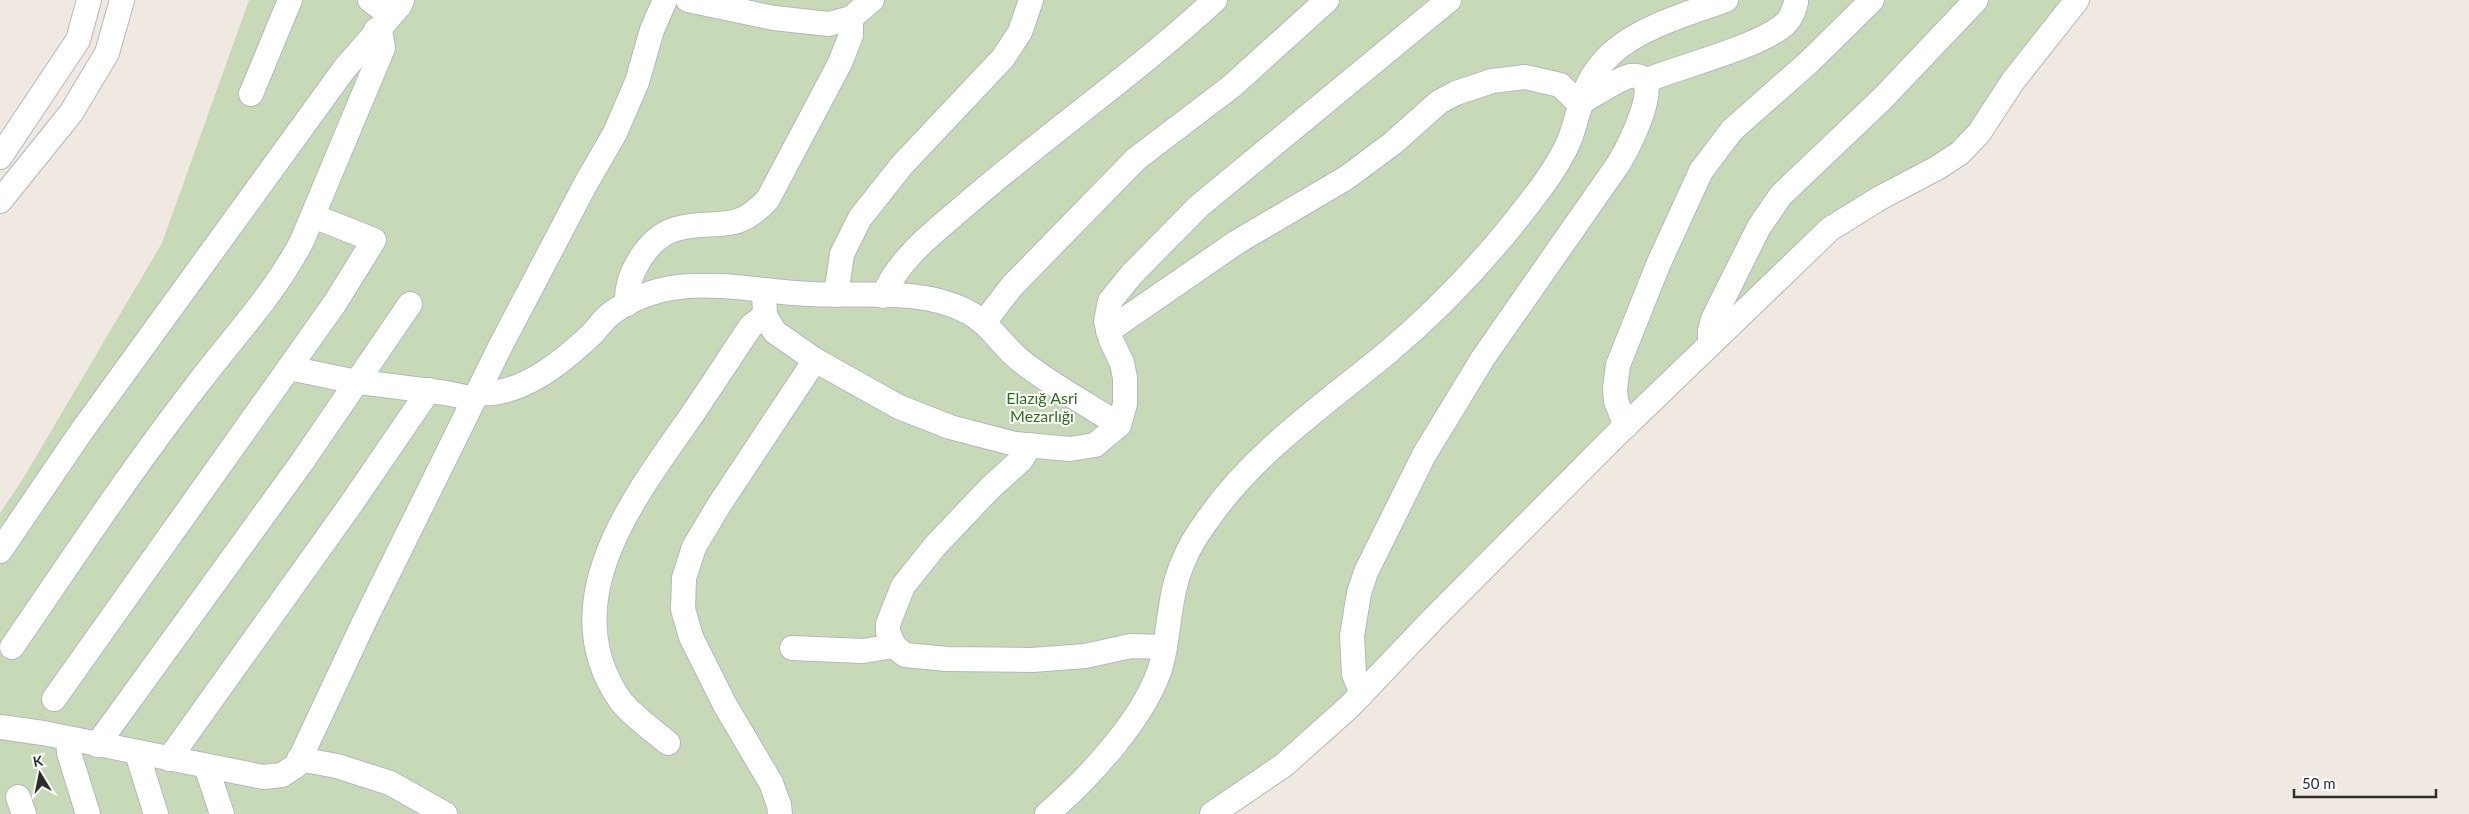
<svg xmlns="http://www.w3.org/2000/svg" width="2469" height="814" font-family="Lato,sans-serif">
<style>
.cemetery{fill:#c8d9b8}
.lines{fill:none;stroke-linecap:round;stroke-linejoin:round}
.minor-casing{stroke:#b4b7c1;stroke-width:26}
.minor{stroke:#fff;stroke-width:24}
.labels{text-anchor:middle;stroke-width:4;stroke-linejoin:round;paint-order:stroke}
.park-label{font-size:16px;fill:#2c6e1b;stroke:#fff}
</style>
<rect width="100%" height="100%" fill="#efe9e1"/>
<polygon class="cemetery" points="249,0 2085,0 1979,132 1800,262 1330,742 1225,814 0,814 0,513 21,482 162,243"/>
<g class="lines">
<defs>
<g id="minor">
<polyline points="370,0 390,15"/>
<polyline points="688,0 774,18 829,24 851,18 872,0"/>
<path d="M1645,81C1680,66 1761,47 1786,23C1792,17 1794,10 1796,2"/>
<polyline points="251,94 290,0"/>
<polyline points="0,157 78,40 89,0"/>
<polyline points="0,201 71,113 107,53 122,0"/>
<polyline points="764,290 765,316 775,332 815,360 899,407 950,427 1015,444 1070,449 1095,445 1119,425 1125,404 1125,378 1122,363 1111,340 1106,321 1110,301 1132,274 1199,206 1449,0"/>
<polyline points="836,295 842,254 860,218 902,165 1003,58 1020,32 1031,0"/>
<path d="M883,296C899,257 938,229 969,202C1049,133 1137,72 1215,0"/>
<path d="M627,304C625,275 648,237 676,229C715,218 735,236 768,199L840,63L851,35V18"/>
<polyline points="985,321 1012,286 1136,159 1232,86 1327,0"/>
<path d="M1108,331L1237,242L1346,178L1393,143L1439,102L1456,93L1492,81L1525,77L1560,85L1579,103C1592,97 1619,78 1630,76C1670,70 1626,151 1619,163L1483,358L1424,455L1366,572L1359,593L1352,636L1354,674L1362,694"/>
<polyline points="1710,344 1710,331 1713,319 1759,227 1781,195 1883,98 1976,0"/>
<polyline points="289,368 352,381 446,393 474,399"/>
<path d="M477,393C520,397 561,363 591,335C598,328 604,318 612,313C630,299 655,290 678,287C722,282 766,292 810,294C861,297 919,287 966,311C989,322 1001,345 1021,361C1051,385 1087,404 1119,425"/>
<polyline points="1626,426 1616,401 1615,389 1618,365 1658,265 1701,171 1732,130 1809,62 1872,0"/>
<polyline points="1030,445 1021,460 990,488 935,546 903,586 888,624 888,632 894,646 905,655 947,659 1032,660 1085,656 1131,646 1165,647"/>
<polyline points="0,551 81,432 345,68 400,5 402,0"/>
<path d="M12,647C73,558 133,467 200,381C235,335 275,293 302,241L383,48L381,35L376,30"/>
<polyline points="792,648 863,651 894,646"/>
<polyline points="54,699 335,303 374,240 313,216"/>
<polyline points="0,727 43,733 263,777 282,775 297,765 365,620 501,345 585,185 615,133 637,82 652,30 665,0"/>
<polyline points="68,739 69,753 88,814"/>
<path d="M668,743C653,730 632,716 620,700C555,606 627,507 682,429C706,395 728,360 751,326L765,316"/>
<polyline points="97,745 302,462 410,304"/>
<polyline points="137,753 156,814"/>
<polyline points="169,759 349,507 429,390"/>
<polyline points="299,759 337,766 390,783 445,814"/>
<polyline points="206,766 222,814"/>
<polyline points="18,797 24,814"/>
<polyline points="780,814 779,805 771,783 725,705 691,637 683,609 684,578 694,547 719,505 815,360"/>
<path d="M1047,814C1089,778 1148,715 1162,662C1170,628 1169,592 1184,560C1189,547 1198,533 1206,522C1253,453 1324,405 1387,353C1442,307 1491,254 1534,197C1548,179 1563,157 1571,136C1582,103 1584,78 1612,53C1640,27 1690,13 1726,0"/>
<polyline points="1212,814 1284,765 1349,707 1434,618 1613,438 1830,229 1880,198 1937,168 1960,153 1979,133 2013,81 2077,0"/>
</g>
</defs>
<use href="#minor" class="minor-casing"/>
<use href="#minor" class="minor"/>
</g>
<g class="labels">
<g class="park-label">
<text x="1042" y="404">Elazığ Asri<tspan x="1042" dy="18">Mezarlığı</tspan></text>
</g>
</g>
<g transform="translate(40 774) rotate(350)" stroke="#ffffff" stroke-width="4" paint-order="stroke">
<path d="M0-4L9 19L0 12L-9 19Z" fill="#2e2e2e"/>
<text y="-8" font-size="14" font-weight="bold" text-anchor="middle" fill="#2e2e2e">K</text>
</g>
<path d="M2294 789v8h142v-8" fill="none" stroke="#2e2e2e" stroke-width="2.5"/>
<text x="2302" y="789" font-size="15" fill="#2e2e2e" stroke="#ffffff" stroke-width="4" paint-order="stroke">50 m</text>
</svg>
